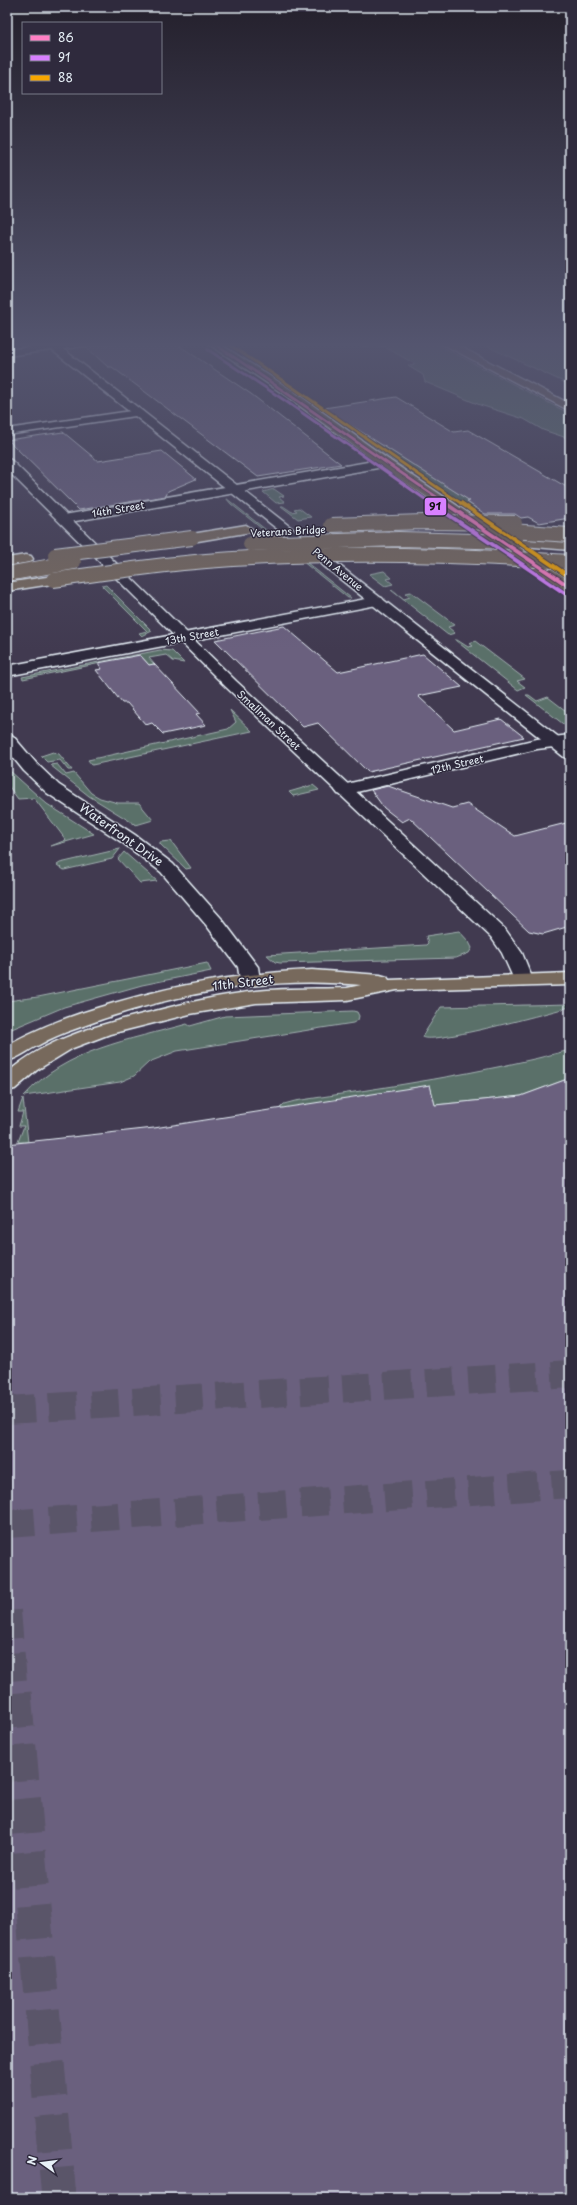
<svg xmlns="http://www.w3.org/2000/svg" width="577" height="2205" font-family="'Playpen Sans',sans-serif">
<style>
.green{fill:#5a6f69;stroke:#a1b0b0}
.building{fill:#6b617e;stroke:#e8f1f8}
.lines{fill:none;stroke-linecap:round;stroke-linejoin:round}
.street-tunnel{stroke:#5a5569;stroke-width:28;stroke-dasharray:28 14;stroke-linecap:butt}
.primary-tunnel-far1{stroke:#5a5569;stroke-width:28;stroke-dasharray:28 14;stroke-linecap:butt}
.primary-tunnel{stroke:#5a5569;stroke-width:35;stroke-dasharray:35 18;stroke-linecap:butt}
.street-casing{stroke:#e8f1f8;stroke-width:3}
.secondary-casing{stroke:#e8f1f8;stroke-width:3}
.primary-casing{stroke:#e8f1f8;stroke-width:3}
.highway-casing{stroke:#e8f1f8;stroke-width:3}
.street{fill:#2f2a3d;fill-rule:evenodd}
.secondary{fill:#2f2a3d;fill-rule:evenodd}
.primary{fill:#77695c;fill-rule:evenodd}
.highway{fill:#77695c;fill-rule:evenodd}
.highway-bridge-casing{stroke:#e8f1f8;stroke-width:16;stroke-linecap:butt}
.highway-bridge{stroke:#77695c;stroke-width:14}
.bus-1-far1-casing{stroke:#2f2a3d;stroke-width:4.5}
.bus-1-casing{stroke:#2f2a3d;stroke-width:6}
.bus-2-far1-casing{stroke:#2f2a3d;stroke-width:4.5}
.bus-2-casing{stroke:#2f2a3d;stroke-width:6}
.bus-3-far1-casing{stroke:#2f2a3d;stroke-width:4.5}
.bus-3-casing{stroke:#2f2a3d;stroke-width:6}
.bus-1-far1{stroke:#ff80c5;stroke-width:3}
.bus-1{stroke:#ff80c5;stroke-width:4}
.bus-2-far1{stroke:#d880ff;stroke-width:3}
.bus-2{stroke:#d880ff;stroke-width:4}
.bus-3-far1{stroke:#f7a600;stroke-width:3}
.bus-3{stroke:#f7a600;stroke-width:4}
.labels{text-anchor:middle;stroke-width:3;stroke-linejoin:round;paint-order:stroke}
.far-street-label{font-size:10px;fill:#e8f1f8;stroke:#2f2a3d}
.street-label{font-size:12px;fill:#e8f1f8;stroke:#2f2a3d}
.line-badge{stroke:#2f2a3d;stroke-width:1.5}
.pale-badge-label{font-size:11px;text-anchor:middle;font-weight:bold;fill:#111}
</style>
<rect width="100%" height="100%" fill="#413a50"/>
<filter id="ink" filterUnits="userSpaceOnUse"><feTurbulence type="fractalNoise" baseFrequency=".025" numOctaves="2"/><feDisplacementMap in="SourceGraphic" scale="8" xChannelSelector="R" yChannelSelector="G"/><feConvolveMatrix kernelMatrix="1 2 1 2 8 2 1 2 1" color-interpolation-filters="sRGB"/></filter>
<g filter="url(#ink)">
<g class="green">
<polygon points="351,342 433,342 570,414 570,439 543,430 524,419 480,405 425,382 423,375 408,366 415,364 383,346 364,347"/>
<polygon points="478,342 558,342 570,350 570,385"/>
<polygon points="322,408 324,408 470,501 467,502 476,508 470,510 409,470 412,469 401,466"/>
<polygon points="274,489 284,496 279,497 285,502 276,503 263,492"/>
<polygon points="226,498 351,598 348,598 231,504"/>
<polygon points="281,506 283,506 292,512 297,511 294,509 299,508 311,517 298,519"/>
<polygon points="384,571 392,578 387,579 393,584 385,586 369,574"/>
<polygon points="106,585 152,631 142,636 139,633 147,631 102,586"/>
<polygon points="391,590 393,590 404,599 410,597 405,593 411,592 455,625 448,627 455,633 448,635"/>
<polygon points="455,640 457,640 468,647 473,646 469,643 475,641 525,679 517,681 525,687 518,690"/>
<polygon points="160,650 172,651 184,663 173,661 166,655 149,658 154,664 149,665 140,655 23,679 22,677"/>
<polygon points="526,695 529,695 537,701 548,697 570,714 570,727 567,727"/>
<polygon points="230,710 252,731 92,765 88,760 228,729 236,722"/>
<polygon points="53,752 59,754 72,770 68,770 60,760 47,762 41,756"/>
<polygon points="57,764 66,775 74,773 91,793 100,798 118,803 139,803 153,820 136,825 89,796 50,765"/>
<polygon points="7,771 10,771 47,804 94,834 51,846 66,840 34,798 18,799 7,784"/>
<polygon points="313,785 319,790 293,796 289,792"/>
<polygon points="171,841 191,868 186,869 160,844 160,842"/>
<polygon points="120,849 112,859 64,870 57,865 60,863"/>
<polygon points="124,852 157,881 140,883 118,859"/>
<polygon points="459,931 469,942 472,948 469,953 456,958 280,963 275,962 267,955 426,945 428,943 426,936"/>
<polygon points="207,963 211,971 142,985 64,1007 7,1031 7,1001 38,997"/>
<path d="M570,1004V1007C550,1012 433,1045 422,1037L441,1007Z"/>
<path d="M353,1011L357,1012L359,1016L358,1020L353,1023L177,1051L149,1062L134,1076L120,1082L24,1096C66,1049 130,1040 187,1024L190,1026L225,1016Z"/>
<path d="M570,1050V1078L521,1096L435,1105L430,1086L278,1110L284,1104L295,1101C387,1087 480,1074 570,1050Z"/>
<polygon points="23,1098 28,1142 18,1142 24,1126 19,1126 23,1112 18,1112"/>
</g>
<g class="building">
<polygon points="129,342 174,342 251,394 341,464 258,477 112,367 108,367 86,347"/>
<polygon points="396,397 454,432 468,430 570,489 570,518 539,523 528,517 521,518 515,514 485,514 467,502 470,501 324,408"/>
<polygon points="63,432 98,461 162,451 196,479 168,491 166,496 79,510 8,440"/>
<polygon points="284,626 338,672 423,654 462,687 418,696 454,730 501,719 524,737 368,772 318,723 303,727 215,640"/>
<polygon points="140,655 149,665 154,664 171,682 200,713 196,714 206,725 163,734 152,723 146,725 127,703 122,703 96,670 102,669 98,663"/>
<polygon points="388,786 452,808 467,804 515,836 570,822 570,926 543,934 529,931 410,818 402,822 384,808 371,790"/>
<polygon points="570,1078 570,2198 7,2198 7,1144 154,1128 430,1085 435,1105 521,1096"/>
</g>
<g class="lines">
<g class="street-tunnel">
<polyline points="7,1410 570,1374"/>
<polyline points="7,1524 570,1484"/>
</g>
<polyline class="primary-tunnel-far1" points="7,1611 14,1694"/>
<polyline class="primary-tunnel" points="14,1693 59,2198"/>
<defs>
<g id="street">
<polygon points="138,410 142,411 144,413 142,415 7,435 7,429"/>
<polygon points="385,459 389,460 391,463 389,466 64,523 58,519 64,515"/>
<polygon points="377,597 382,598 384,601 382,604 7,676 7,666"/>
<polygon points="7,734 13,736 36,763 59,785 135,835 173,864 221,918 255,963 258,967 260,980 257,984 250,986 243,984 240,980 238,967 207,926 161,872 123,843 47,793 24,771 7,750"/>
<polygon points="570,735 570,745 537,749 344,795 338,794 335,790 338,786 537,739"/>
</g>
<g id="secondary">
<polygon points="43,342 56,344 96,342 91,345 63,349 570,746 570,759 564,757 52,350 7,356 7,350 46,345"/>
<polygon points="7,459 11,460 236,681 505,929 522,953 533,980 530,984 523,986 516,984 502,953 491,937 226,687 7,470"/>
</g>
<g id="primary">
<polygon points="206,342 217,342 293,391 389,460 570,581 570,591 565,590 381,466 285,395"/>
<polygon points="439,342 451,342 570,404 570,411"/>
<path d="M312,970L380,975L387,977L389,980L570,973V985L397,990L347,1000L256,1003L190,1014L110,1034L73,1048L37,1070L15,1089L7,1091V1073C48,1037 99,1025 151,1012C185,1003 220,995 256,991C286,988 317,989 347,988L361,985C265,975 165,995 75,1029C63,1033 51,1038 39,1045C28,1050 19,1058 7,1061V1046L11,1043C44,1025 78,1013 114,1003C179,984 244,973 312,970Z"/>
</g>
<g id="highway">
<polygon points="246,525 252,529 251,532 192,542 185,538 192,534"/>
<polygon points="516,538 570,542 570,550 511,545 509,542"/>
<polygon points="26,555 31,556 33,559 31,562 7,566 7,558"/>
<polygon points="53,576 58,577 60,580 58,583 7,591 7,583"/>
</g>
</defs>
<use href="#street" class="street-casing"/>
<use href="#secondary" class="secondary-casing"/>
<use href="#primary" class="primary-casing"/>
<use href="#highway" class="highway-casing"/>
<use href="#street" class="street"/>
<use href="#secondary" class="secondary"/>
<use href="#primary" class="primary"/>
<use href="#highway" class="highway"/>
<defs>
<g id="highway-bridge">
<polyline points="331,525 423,522 515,523"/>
<polyline points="497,530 570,535"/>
<polyline points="250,544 399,539 516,542"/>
<polyline points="55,555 192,538"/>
<polyline points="7,574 74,562"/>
<path d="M53,580C104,573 155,565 206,561C327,551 449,554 570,562"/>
</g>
</defs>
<use href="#highway-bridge" class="highway-bridge-casing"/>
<use href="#highway-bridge" class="highway-bridge"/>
<defs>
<path id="bus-1-far1" d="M211,342C291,394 367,451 447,504"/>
<polyline id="bus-1" points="445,503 570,587"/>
<polyline id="bus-2-far1" points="207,349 284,400 432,504"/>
<polyline id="bus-2" points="431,503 566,594"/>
<path id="bus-3-far1" d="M225,342C305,394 383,451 462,504"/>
<polyline id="bus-3" points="461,503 570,577"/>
</defs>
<use href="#bus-1-far1" class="bus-1-far1-casing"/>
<use href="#bus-1" class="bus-1-casing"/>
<use href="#bus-2-far1" class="bus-2-far1-casing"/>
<use href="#bus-2" class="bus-2-casing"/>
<use href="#bus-3-far1" class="bus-3-far1-casing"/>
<use href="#bus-3" class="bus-3-casing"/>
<use href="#bus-1-far1" class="bus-1-far1"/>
<use href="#bus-1" class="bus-1"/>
<use href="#bus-2-far1" class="bus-2-far1"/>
<use href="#bus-2" class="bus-2"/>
<use href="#bus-3-far1" class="bus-3-far1"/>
<use href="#bus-3" class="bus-3"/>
</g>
</g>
<linearGradient id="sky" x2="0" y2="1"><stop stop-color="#24202c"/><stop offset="0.53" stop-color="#54556f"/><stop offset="1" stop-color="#54556f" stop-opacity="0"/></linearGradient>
<rect width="577" height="650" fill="url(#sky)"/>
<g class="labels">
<g class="far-street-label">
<text transform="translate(118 509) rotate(-10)" y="4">14th Street</text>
<text transform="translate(288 531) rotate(-3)" y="4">Veterans Bridge</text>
<text transform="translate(338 569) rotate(39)" y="4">Penn Avenue</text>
<text transform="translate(192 636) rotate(-10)" y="4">13th Street</text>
<text transform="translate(269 720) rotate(43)" y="4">Smallman Street</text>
<text transform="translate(457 764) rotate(-13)" y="4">12th Street</text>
</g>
<g class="street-label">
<text transform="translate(121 835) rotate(35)" y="4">Waterfront Drive</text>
<text transform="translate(243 983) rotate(-7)" y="4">11th Street</text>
</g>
</g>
<rect class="line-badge" x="424" y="497" width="23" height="19" rx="4" fill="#d880ff"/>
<g class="pale-badge-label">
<text x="435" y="510">91</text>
</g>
<rect width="577" height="2205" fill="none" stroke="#2f2a3d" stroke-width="24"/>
<rect x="12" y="12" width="553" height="2181" fill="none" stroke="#e8f1f8" stroke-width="1.5" filter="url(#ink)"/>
<rect x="22" y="22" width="140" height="72" fill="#2f2a3d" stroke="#797a88"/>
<rect x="30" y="35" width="20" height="6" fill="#ff80c5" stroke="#797a88"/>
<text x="58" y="42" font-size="12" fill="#e8f1f8">86</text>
<rect x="30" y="55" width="20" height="6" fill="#d880ff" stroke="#797a88"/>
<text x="58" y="62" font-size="12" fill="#e8f1f8">91</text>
<rect x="30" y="75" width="20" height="6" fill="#f7a600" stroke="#797a88"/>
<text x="58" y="82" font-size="12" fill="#e8f1f8">88</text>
<g transform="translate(42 2163) rotate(284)" stroke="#2f2a3d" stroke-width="3" paint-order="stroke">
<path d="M0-3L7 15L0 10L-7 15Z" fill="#e8f1f8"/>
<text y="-6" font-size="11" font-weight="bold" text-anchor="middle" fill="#e8f1f8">N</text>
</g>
</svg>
